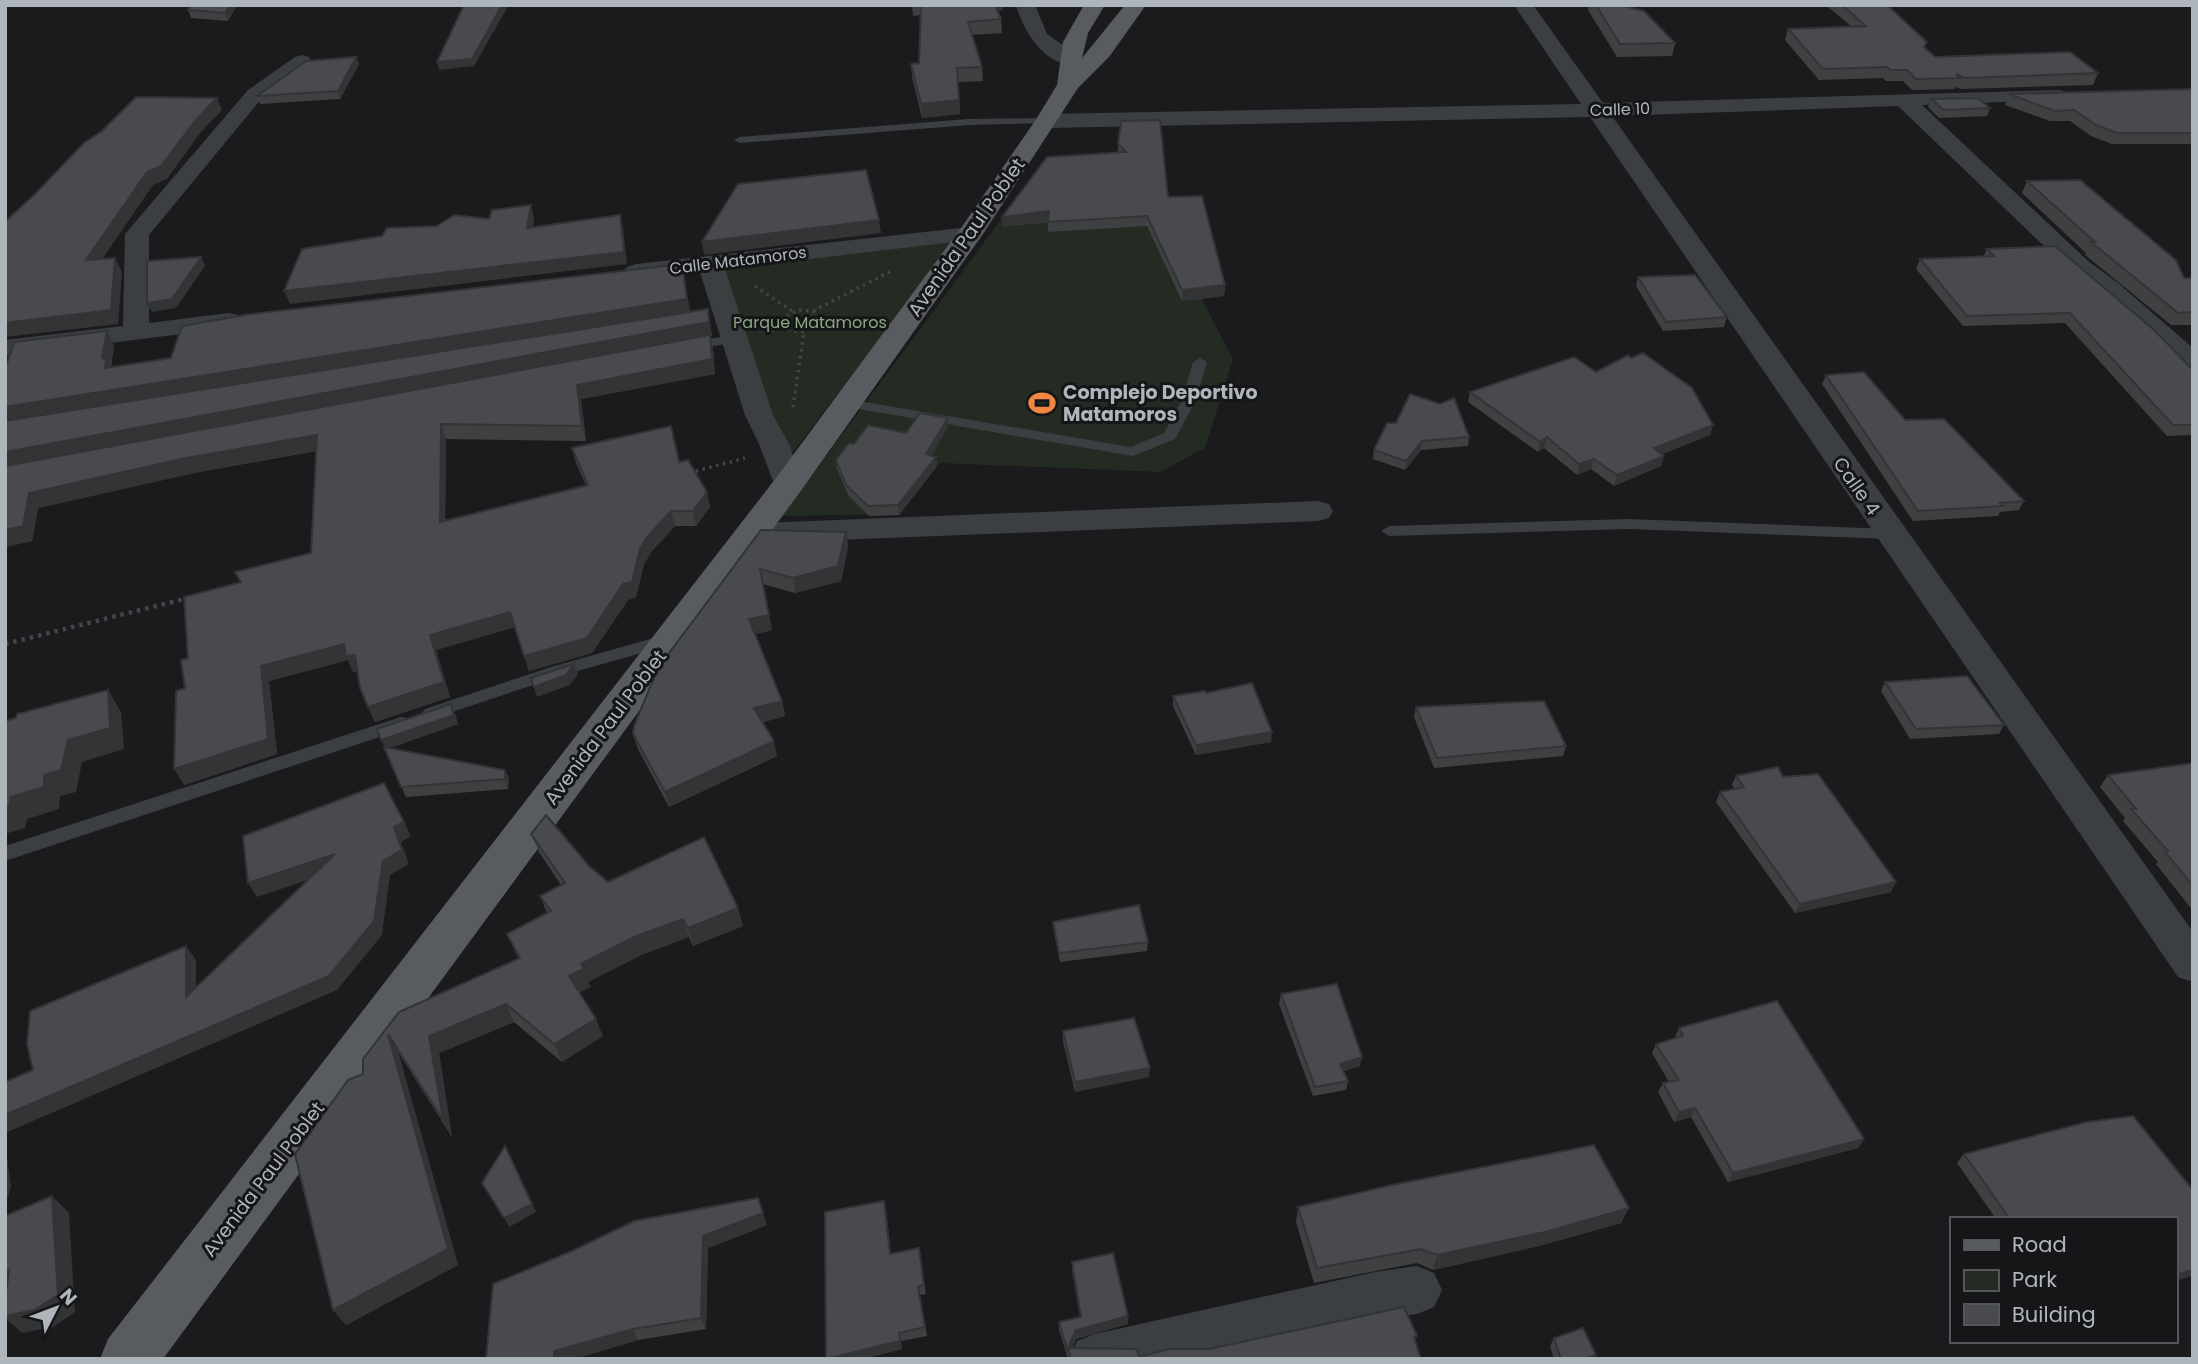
<svg xmlns="http://www.w3.org/2000/svg" width="2198" height="1364" font-family="Poppins,sans-serif">
<style>
.green{fill:#232b23}
.lines{fill:none;stroke-linecap:round;stroke-linejoin:round}
.path-far1{stroke:#424649;stroke-width:3.5;stroke-dasharray:2.5 4.5;stroke-linecap:butt}
.path{stroke:#424649;stroke-width:4.5;stroke-dasharray:3.5 5;stroke-linecap:butt}
.lane{fill:#3c3f42;fill-rule:evenodd}
.street{fill:#3c3f42;fill-rule:evenodd}
.primary{fill:#585c61;fill-rule:evenodd}
.wall{fill:#3e4042}
.shaded-wall{fill:#323436}
.building{fill:#484a4d;stroke:#323436;stroke-width:2}
.labels{text-anchor:middle;stroke-width:6;stroke-linejoin:round;paint-order:stroke}
.far-street-label{font-size:16px;fill:#aeb6bc;stroke:#161618}
.far-park-label{font-size:16px;fill:#8ca785;stroke:#161618}
.street-label{font-size:19px;fill:#aeb6bc;stroke:#161618}
.poi-label{font-size:19px;font-weight:bold;fill:#aeb6bc;stroke:#161618;text-anchor:start}
</style>
<rect width="100%" height="100%" fill="#1b1b1d"/>
<g class="green">
<polygon points="1152,203 1233,359 1205,448 1160,472 940,463 899,514 782,516 1002,218"/>
<polygon points="956,240 793,452 782,454 722,263"/>
</g>
<g class="lines">
<g class="path-far1">
<polyline points="755,286 792,311"/>
<polygon points="799,310 813,311 821,317 820,324 801,332 780,328 778,320"/>
<polyline points="813,311 893,270"/>
<polyline points="820,324 865,328"/>
<polyline points="764,333 780,328"/>
<polyline points="793,407 804,332"/>
<polyline points="689,473 745,458"/>
</g>
<polyline class="path" points="5,644 188,598"/>
<g class="lane">
<polygon points="1047,118 1051,119 1051,123 969,125 740,143 734,140 740,137 969,119"/>
<polygon points="736,334 743,338 741,341 688,351 681,347 688,343"/>
<polygon points="1200,358 1207,362 1195,402 1175,439 1133,456 847,407 840,403 847,399 1131,447 1164,433 1181,402 1193,362"/>
<polygon points="1629,519 1891,529 1899,534 1891,539 1629,529 1389,536 1381,531 1389,526"/>
<polygon points="668,634 677,640 674,644 563,675 431,719 425,717 422,713 425,709 551,667"/>
<polygon points="401,717 407,718 410,723 407,728 5,861 5,846"/>
</g>
<g class="street">
<path d="M1016,5H1035L1047,34L1077,55L1080,59L1077,63C1047,71 1022,29 1016,5Z"/>
<polygon points="1514,5 1533,5 1603,103 2062,90 2066,94 2062,98 2055,100 1922,105 2088,261 2118,283 2193,348 2193,371 2183,369 2100,293 2070,271 1898,106 1612,116 2193,932 2193,982 2178,977 1590,117 1047,128 1039,126 1036,121 1039,116 1047,114 1581,104"/>
<polygon points="302,55 309,57 312,61 309,65 262,98 149,235 149,323 229,313 238,315 242,321 238,327 5,356 5,340 123,326 125,234 248,90 295,57"/>
<polygon points="970,227 979,229 982,234 979,239 725,269 773,415 789,444 803,485 799,491 788,494 777,491 759,444 745,415 700,272 636,280 627,277 623,272 627,267 636,264"/>
<polygon points="1318,501 1329,504 1333,511 1329,518 1318,521 762,543 751,540 746,533 751,526 762,523"/>
<polygon points="1417,1266 1434,1273 1442,1290 1434,1307 1417,1314 1375,1320 1207,1359 1070,1359 1077,1341 1095,1334 1375,1272"/>
</g>
<polygon class="primary" points="1084,5 1105,5 1088,33 1082,58 1125,5 1146,5 1109,57 1078,88 983,234 800,492 163,1359 100,1359 108,1339 776,478 961,228 1035,121 1057,85 1063,42"/>
</g>
<g class="wall">
<polygon points="237,5 228,21 191,18 188,10"/>
<polygon points="912,5 1003,5 1003,10 997,11 1001,19 1002,33 972,35 982,67 983,81 958,82 960,114 922,118 912,77 911,64 919,63 920,15 913,16"/>
<polygon points="1589,5 1620,5 1675,43 1672,56 1617,57 1588,10"/>
<polygon points="1829,5 1887,5 1925,48 1935,57 2098,73 2093,85 1961,89 1956,87 1955,89 1912,90 1903,81 1886,81 1883,78 1819,80 1785,40 1788,29 1851,26 1828,7"/>
<polygon points="356,57 359,64 340,99 260,104 257,96"/>
<polygon points="2193,89 2193,144 2112,144 2091,136 2070,121 2050,121 2005,105 2009,94"/>
<polygon points="1932,99 1990,108 1987,116 1939,118 1928,107"/>
<polygon points="1118,144 1168,197 1225,285 1224,296 1182,301 1147,226 1048,232 1048,222 1003,227 1118,152"/>
<polygon points="2027,181 2184,278 2193,278 2193,325 2171,325 2090,259 2085,255 2086,253 2022,193"/>
<polygon points="1987,249 2193,370 2193,435 2167,436 2065,323 1963,326 1916,269 1920,259 1983,257"/>
<polygon points="682,264 690,312 708,309 710,323 712,336 710,336 713,349 715,374 581,399 586,441 446,439 445,520 586,485 576,463 572,448 679,462 710,507 696,526 675,526 652,551 644,564 636,597 628,600 592,653 529,671 515,627 436,650 450,697 375,722 368,707 357,671 353,672 348,660 269,681 277,754 184,785 185,688 188,658 240,582 235,572 311,553 316,451 194,473 38,508 32,541 5,547 107,331 114,346 111,367 171,358"/>
<polygon points="1638,277 1727,317 1724,327 1663,331 1636,286"/>
<polygon points="1596,372 1710,435 1662,454 1664,456 1661,466 1614,486 1591,469 1577,475 1544,448 1538,452 1468,402 1470,392"/>
<polygon points="1826,375 1905,420 2024,501 2019,510 2000,512 1998,516 1913,521 1822,384"/>
<polygon points="1387,423 1469,437 1468,446 1421,450 1405,470 1373,459 1374,450"/>
<polygon points="948,427 931,456 936,457 937,466 899,515 869,516 848,495 837,469 836,460 854,444 906,433"/>
<polygon points="761,530 846,532 848,547 841,581 795,593 763,584 772,630 755,634 782,701 785,716 763,722 777,756 669,807 638,749 633,734"/>
<polygon points="1885,682 2004,725 1999,734 1910,739 1881,691"/>
<polygon points="1206,693 1271,742 1196,755 1173,706 1173,696"/>
<polygon points="1416,707 1566,746 1563,756 1434,768 1414,717"/>
<polygon points="455,714 458,724 390,748 505,770 509,779 508,789 406,797 384,747"/>
<polygon points="2193,763 2193,911 2156,864 2158,862 2123,821 2125,818 2100,787 2108,775"/>
<polygon points="1736,776 1783,777 1891,892 1795,913 1716,802 1720,792 1735,789 1732,785"/>
<polygon points="531,834 589,866 608,882 743,926 693,946 689,937 641,955 588,982 591,987 579,992 603,1036 562,1062 514,1022 439,1053 452,1137 398,1052 458,1265 346,1325 333,1310 363,1074 363,1059 518,958 507,934 547,913 540,896 561,885 539,852"/>
<polygon points="1053,922 1148,942 1147,951 1060,962 1054,932"/>
<polygon points="1281,994 1360,1066 1343,1071 1348,1081 1346,1090 1313,1096 1279,1004"/>
<polygon points="1679,1028 1864,1139 1858,1148 1728,1182 1691,1117 1674,1122 1658,1092 1663,1083 1669,1082 1652,1053 1656,1044 1675,1038 1675,1037"/>
<polygon points="1063,1031 1149,1077 1075,1092 1063,1041"/>
<polygon points="1964,1154 2193,1190 2193,1275 2175,1281 2175,1219 1996,1219 1957,1163"/>
<polygon points="1298,1207 1629,1208 1621,1223 1539,1246 1433,1270 1417,1263 1314,1283 1296,1222"/>
<polygon points="886,1209 891,1254 919,1248 926,1294 920,1295 927,1336 901,1341 902,1349 863,1359 826,1359"/>
<polygon points="767,1225 708,1248 706,1329 638,1340 574,1359 486,1359 493,1284"/>
<polygon points="1072,1262 1128,1316 1128,1324 1076,1339 1072,1349 1139,1357 1209,1349 1415,1342 1421,1359 1068,1359 1068,1357 1068,1359 1059,1330 1059,1322 1080,1317 1072,1271"/>
<polygon points="1554,1338 1596,1355 1594,1359 1554,1359 1550,1346"/>
</g>
<g class="shaded-wall">
<polygon points="230,5 237,5 228,21 225,13"/>
<polygon points="502,5 506,5 507,8 474,66 439,70 437,62"/>
<polygon points="992,5 1003,5 1003,10 992,11"/>
<polygon points="356,57 359,64 340,99 338,91"/>
<polygon points="217,98 222,110 200,133 167,179 153,185 92,274 86,260 147,172"/>
<polygon points="959,100 960,114 922,118 921,104"/>
<polygon points="531,205 534,218 531,241 527,228"/>
<polygon points="1049,211 1049,221 1003,227 1002,217"/>
<polygon points="620,215 623,227 627,264 290,304 284,291"/>
<polygon points="879,220 881,233 704,255 702,242"/>
<polygon points="201,257 205,266 176,308 152,312 147,303"/>
<polygon points="115,258 122,272 118,324 5,337 5,323"/>
<polygon points="682,264 690,313 5,423 5,407"/>
<polygon points="1225,285 1224,296 1182,301 1182,290"/>
<polygon points="708,309 710,323 712,336 710,336 713,349 715,374 581,399 586,441 582,426 577,385 5,469 5,452"/>
<polygon points="107,331 114,346 110,366 114,373 105,368 102,358"/>
<polygon points="948,418 948,427 927,464 926,454"/>
<polygon points="441,424 446,439 445,537 440,522"/>
<polygon points="1713,425 1710,435 1650,459 1654,448"/>
<polygon points="317,435 323,449 194,473 38,508 32,541 5,547 5,530 29,493 186,458"/>
<polygon points="1547,437 1544,448 1538,452 1540,442"/>
<polygon points="1422,441 1421,450 1405,470 1406,461"/>
<polygon points="1664,456 1661,466 1614,486 1617,475"/>
<polygon points="936,457 937,466 899,515 898,505"/>
<polygon points="1594,459 1591,469 1577,475 1579,464"/>
<polygon points="707,492 710,507 696,526 693,511"/>
<polygon points="671,511 675,526 652,551 644,564 636,597 628,600 592,653 529,671 524,656 640,549 648,536"/>
<polygon points="846,532 848,547 841,581 795,593 793,578"/>
<polygon points="510,612 515,627 436,650 450,697 375,722 368,707 430,635"/>
<polygon points="769,615 772,630 753,635 749,619"/>
<polygon points="344,644 355,655 362,670 353,672 348,660 269,681 277,754 184,785 174,769 261,666"/>
<polygon points="574,664 578,674 570,685 537,697 534,687"/>
<polygon points="108,690 121,712 124,749 82,762 76,792 60,796 59,809 27,819 25,828 5,834 5,808 11,797 44,775 68,740"/>
<polygon points="782,701 785,716 758,724 754,708"/>
<polygon points="451,704 458,724 386,749 381,740"/>
<polygon points="1272,732 1271,742 1196,755 1196,745"/>
<polygon points="774,741 777,756 669,807 665,792"/>
<polygon points="505,770 509,779 508,789 505,779"/>
<polygon points="404,822 411,836 401,842 409,864 390,875 382,935 337,990 5,1133 5,1115 329,976 383,861 394,827"/>
<polygon points="335,854 343,868 257,897 248,883"/>
<polygon points="1896,882 1891,892 1795,913 1800,904"/>
<polygon points="738,908 743,926 693,946 688,928"/>
<polygon points="683,919 689,937 641,955 588,982 591,987 576,994 569,976 581,964 634,937"/>
<polygon points="186,946 196,960 196,1011 186,997"/>
<polygon points="506,1004 514,1022 439,1053 452,1137 443,1120 429,1036"/>
<polygon points="596,1019 603,1036 562,1062 554,1044"/>
<polygon points="388,1034 398,1052 458,1265 346,1325 333,1310"/>
<polygon points="1362,1057 1360,1066 1338,1073 1340,1064"/>
<polygon points="1150,1068 1149,1077 1075,1092 1075,1082"/>
<polygon points="1695,1108 1691,1117 1674,1122 1679,1112"/>
<polygon points="1864,1139 1858,1148 1728,1182 1733,1173"/>
<polygon points="5,1142 11,1187 5,1206"/>
<polygon points="505,1146 536,1212 509,1227 504,1218"/>
<polygon points="52,1196 69,1213 75,1312 53,1327 22,1333 5,1318 5,1316"/>
<polygon points="758,1198 767,1225 708,1248 706,1329 701,1318 703,1236"/>
<polygon points="884,1201 886,1209 892,1263 890,1254"/>
<polygon points="1629,1208 1621,1223 1539,1246 1433,1270 1437,1255"/>
<polygon points="9,1270 5,1297 5,1272"/>
<polygon points="2193,1270 2193,1275 2175,1281 2175,1275"/>
<polygon points="1128,1316 1128,1324 1076,1339 1070,1354 1068,1349 1076,1330"/>
<polygon points="633,1329 638,1340 574,1359 554,1359 554,1351"/>
<polygon points="900,1341 902,1349 863,1359 829,1359"/>
</g>
<g class="building">
<polygon points="192,5 230,5 225,13 188,10"/>
<polygon points="464,5 502,5 472,59 437,62"/>
<polygon points="921,5 995,5 1001,19 968,22 982,67 957,68 959,100 921,104 911,64 919,63"/>
<polygon points="1596,5 1620,5 1644,11 1675,43 1620,44"/>
<polygon points="1842,5 1887,5 1927,42 1924,47 1935,57 2070,52 2098,73 1965,78 1956,74 1960,78 1916,79 1907,70 1890,70 1887,67 1823,69 1788,29 1866,26"/>
<polygon points="356,57 338,91 257,96 306,61"/>
<polygon points="2193,89 2193,133 2117,133 2096,125 2074,110 2055,111 2009,94"/>
<polygon points="136,97 217,98 195,121 161,166 147,172 86,260 115,258 111,310 5,323 5,222 35,194 84,143 102,131"/>
<polygon points="1978,98 1990,108 1943,110 1932,99"/>
<polygon points="1160,120 1168,197 1202,196 1225,285 1182,290 1147,216 1048,222 1049,211 1002,217 1047,157 1126,152 1118,144 1121,121"/>
<polygon points="866,170 879,220 702,242 738,184"/>
<polygon points="2080,180 2176,260 2184,278 2193,278 2193,312 2178,313 2096,246 2091,242 2095,242 2027,181"/>
<polygon points="531,205 527,228 620,215 624,252 284,291 302,249 382,236 387,228 437,226 454,215 489,219 492,210"/>
<polygon points="2055,246 2154,330 2193,370 2193,425 2173,425 2070,313 1967,316 1920,259 1994,256 1987,249"/>
<polygon points="201,257 172,299 147,303 147,261"/>
<polygon points="682,264 687,299 5,407 5,369 14,342 107,331 102,358 106,359 105,368 171,358 182,326 251,314"/>
<polygon points="1695,275 1727,317 1666,322 1638,277"/>
<polygon points="708,309 709,322 5,452 5,421"/>
<polygon points="710,335 712,359 577,385 582,426 441,424 440,522 588,485 572,448 671,426 679,462 688,460 707,492 693,511 671,511 648,536 640,549 632,582 623,584 587,638 524,656 510,612 430,635 444,682 368,707 360,688 355,655 346,656 344,644 261,666 268,739 174,769 176,691 185,688 181,660 188,658 184,597 241,582 235,572 311,553 317,435 186,458 29,493 23,526 5,530 5,466"/>
<polygon points="1643,353 1692,388 1713,425 1654,448 1664,456 1617,475 1594,459 1579,464 1547,437 1540,442 1470,392 1574,357 1596,372 1628,355 1631,358"/>
<polygon points="1864,372 1905,420 1944,419 2024,501 2000,503 2003,506 1918,511 1826,375"/>
<polygon points="1410,394 1440,404 1454,398 1469,437 1422,441 1406,461 1374,450 1387,423 1396,423"/>
<polygon points="920,413 948,418 926,454 936,457 898,505 868,506 846,485 836,460 849,443 854,444 868,425 906,433"/>
<polygon points="761,530 846,532 838,566 793,578 760,569 769,615 749,619 782,701 754,708 774,741 665,792 633,734 634,726 658,668"/>
<polygon points="574,664 566,675 534,687 531,678"/>
<polygon points="1967,676 2004,725 1916,729 1885,682"/>
<polygon points="1252,683 1272,732 1196,745 1173,696 1205,691 1206,693"/>
<polygon points="108,690 110,728 68,740 61,770 44,775 44,787 11,797 9,806 5,808 5,721 16,718 17,714"/>
<polygon points="1544,701 1566,746 1437,758 1416,707"/>
<polygon points="451,704 454,715 381,740 377,729"/>
<polygon points="384,747 505,770 505,779 401,787"/>
<polygon points="2193,763 2193,886 2165,852 2168,851 2131,809 2136,809 2108,775"/>
<polygon points="1778,767 1783,777 1818,774 1896,882 1800,904 1720,792 1744,787 1736,776"/>
<polygon points="384,783 404,822 394,827 402,850 383,861 374,921 329,976 5,1115 5,1082 33,1070 27,1044 30,1011 186,946 186,997 335,854 248,883 243,836"/>
<polygon points="546,815 589,866 608,882 704,837 738,908 688,928 683,919 634,937 581,964 584,969 569,976 596,1019 554,1044 506,1004 429,1036 443,1120 388,1034 448,1249 333,1310 295,1154 348,1080 363,1074 363,1059 399,1012 520,958 507,934 551,911 540,896 565,883 531,834"/>
<polygon points="1139,905 1148,942 1059,953 1053,922"/>
<polygon points="1337,984 1362,1057 1340,1064 1348,1081 1315,1087 1281,994"/>
<polygon points="1777,1001 1864,1139 1733,1173 1695,1108 1679,1112 1663,1083 1679,1080 1656,1044 1683,1036 1679,1028"/>
<polygon points="1134,1018 1150,1068 1075,1082 1063,1031"/>
<polygon points="2133,1116 2193,1190 2193,1270 2175,1275 2175,1219 2010,1219 1964,1154 2087,1122"/>
<polygon points="1594,1145 1629,1208 1545,1232 1437,1255 1421,1249 1317,1268 1298,1207 1392,1185"/>
<polygon points="505,1146 532,1204 504,1218 482,1183"/>
<polygon points="52,1196 58,1295 34,1310 5,1316 5,1300 9,1270 5,1272 5,1216"/>
<polygon points="758,1198 763,1213 703,1236 701,1318 633,1329 554,1351 554,1359 486,1359 493,1284 572,1251 634,1221"/>
<polygon points="884,1201 890,1254 919,1248 924,1285 918,1287 925,1327 899,1333 900,1341 826,1359 825,1212"/>
<polygon points="1113,1253 1128,1316 1076,1330 1067,1350 1059,1322 1081,1317 1072,1262"/>
<polygon points="1404,1307 1417,1336 1414,1337 1421,1359 1071,1359 1068,1348 1137,1349 1139,1357 1169,1349 1209,1349"/>
<polygon points="1583,1328 1596,1355 1583,1359 1561,1359 1554,1338"/>
</g>
<defs>
<symbol id="stadium-bare" viewBox="-9 -9 18 18"><path d="M0-5a6.5 5 0 1 0 0 10a6.5 5 0 1 0 0-10ZM-3.5-1.8h7v3.6h-7Z" fill="#f08640" stroke="#161618" stroke-width="2.5" paint-order="stroke"/></symbol>
</defs>
<g fill-rule="evenodd">
<use href="#stadium-bare" x="1023" y="384" width="38" height="38"/>
</g>
<g class="labels">
<g class="far-street-label">
<text transform="translate(1620 109) rotate(-2)" y="6">Calle 10</text>
<text transform="translate(738 260) rotate(-7)" y="6">Calle Matamoros</text>
</g>
<g class="far-park-label">
<text x="810" y="328">Parque Matamoros</text>
</g>
<g class="street-label">
<text transform="translate(966 237) rotate(-55)" y="7">Avenida Paul Poblet</text>
<text transform="translate(1857 486) rotate(55)" y="7">Calle 4</text>
<text transform="translate(605 727) rotate(-53)" y="7">Avenida Paul Poblet</text>
<text transform="translate(263 1179) rotate(-53)" y="7">Avenida Paul Poblet</text>
</g>
<g class="poi-label">
<text x="1063" y="399">Complejo Deportivo<tspan x="1063" dy="22">Matamoros</tspan></text>
</g>
</g>
<rect width="2198" height="1364" fill="none" stroke="#aeb6bc" stroke-width="14"/>
<rect x="1950" y="1217" width="228" height="126" fill="#161618" stroke="#53565a" stroke-width="2"/>
<rect x="1964" y="1240" width="35" height="10" fill="#585c61" stroke="#53565a" stroke-width="2"/>
<text x="2012" y="1252" font-size="21" fill="#aeb6bc">Road</text>
<rect x="1964" y="1270" width="35" height="21" fill="#232b23" stroke="#53565a" stroke-width="2"/>
<text x="2012" y="1287" font-size="21" fill="#aeb6bc">Park</text>
<rect x="1964" y="1304" width="35" height="21" fill="#484a4d" stroke="#53565a" stroke-width="2"/>
<text x="2012" y="1322" font-size="21" fill="#aeb6bc">Building</text>
<g transform="translate(56 1308) rotate(48)" stroke="#161618" stroke-width="5" paint-order="stroke">
<path d="M0-5L12 26L0 18L-12 26Z" fill="#aeb6bc"/>
<text y="-10" font-size="19" font-weight="bold" text-anchor="middle" fill="#aeb6bc">N</text>
</g>
</svg>
